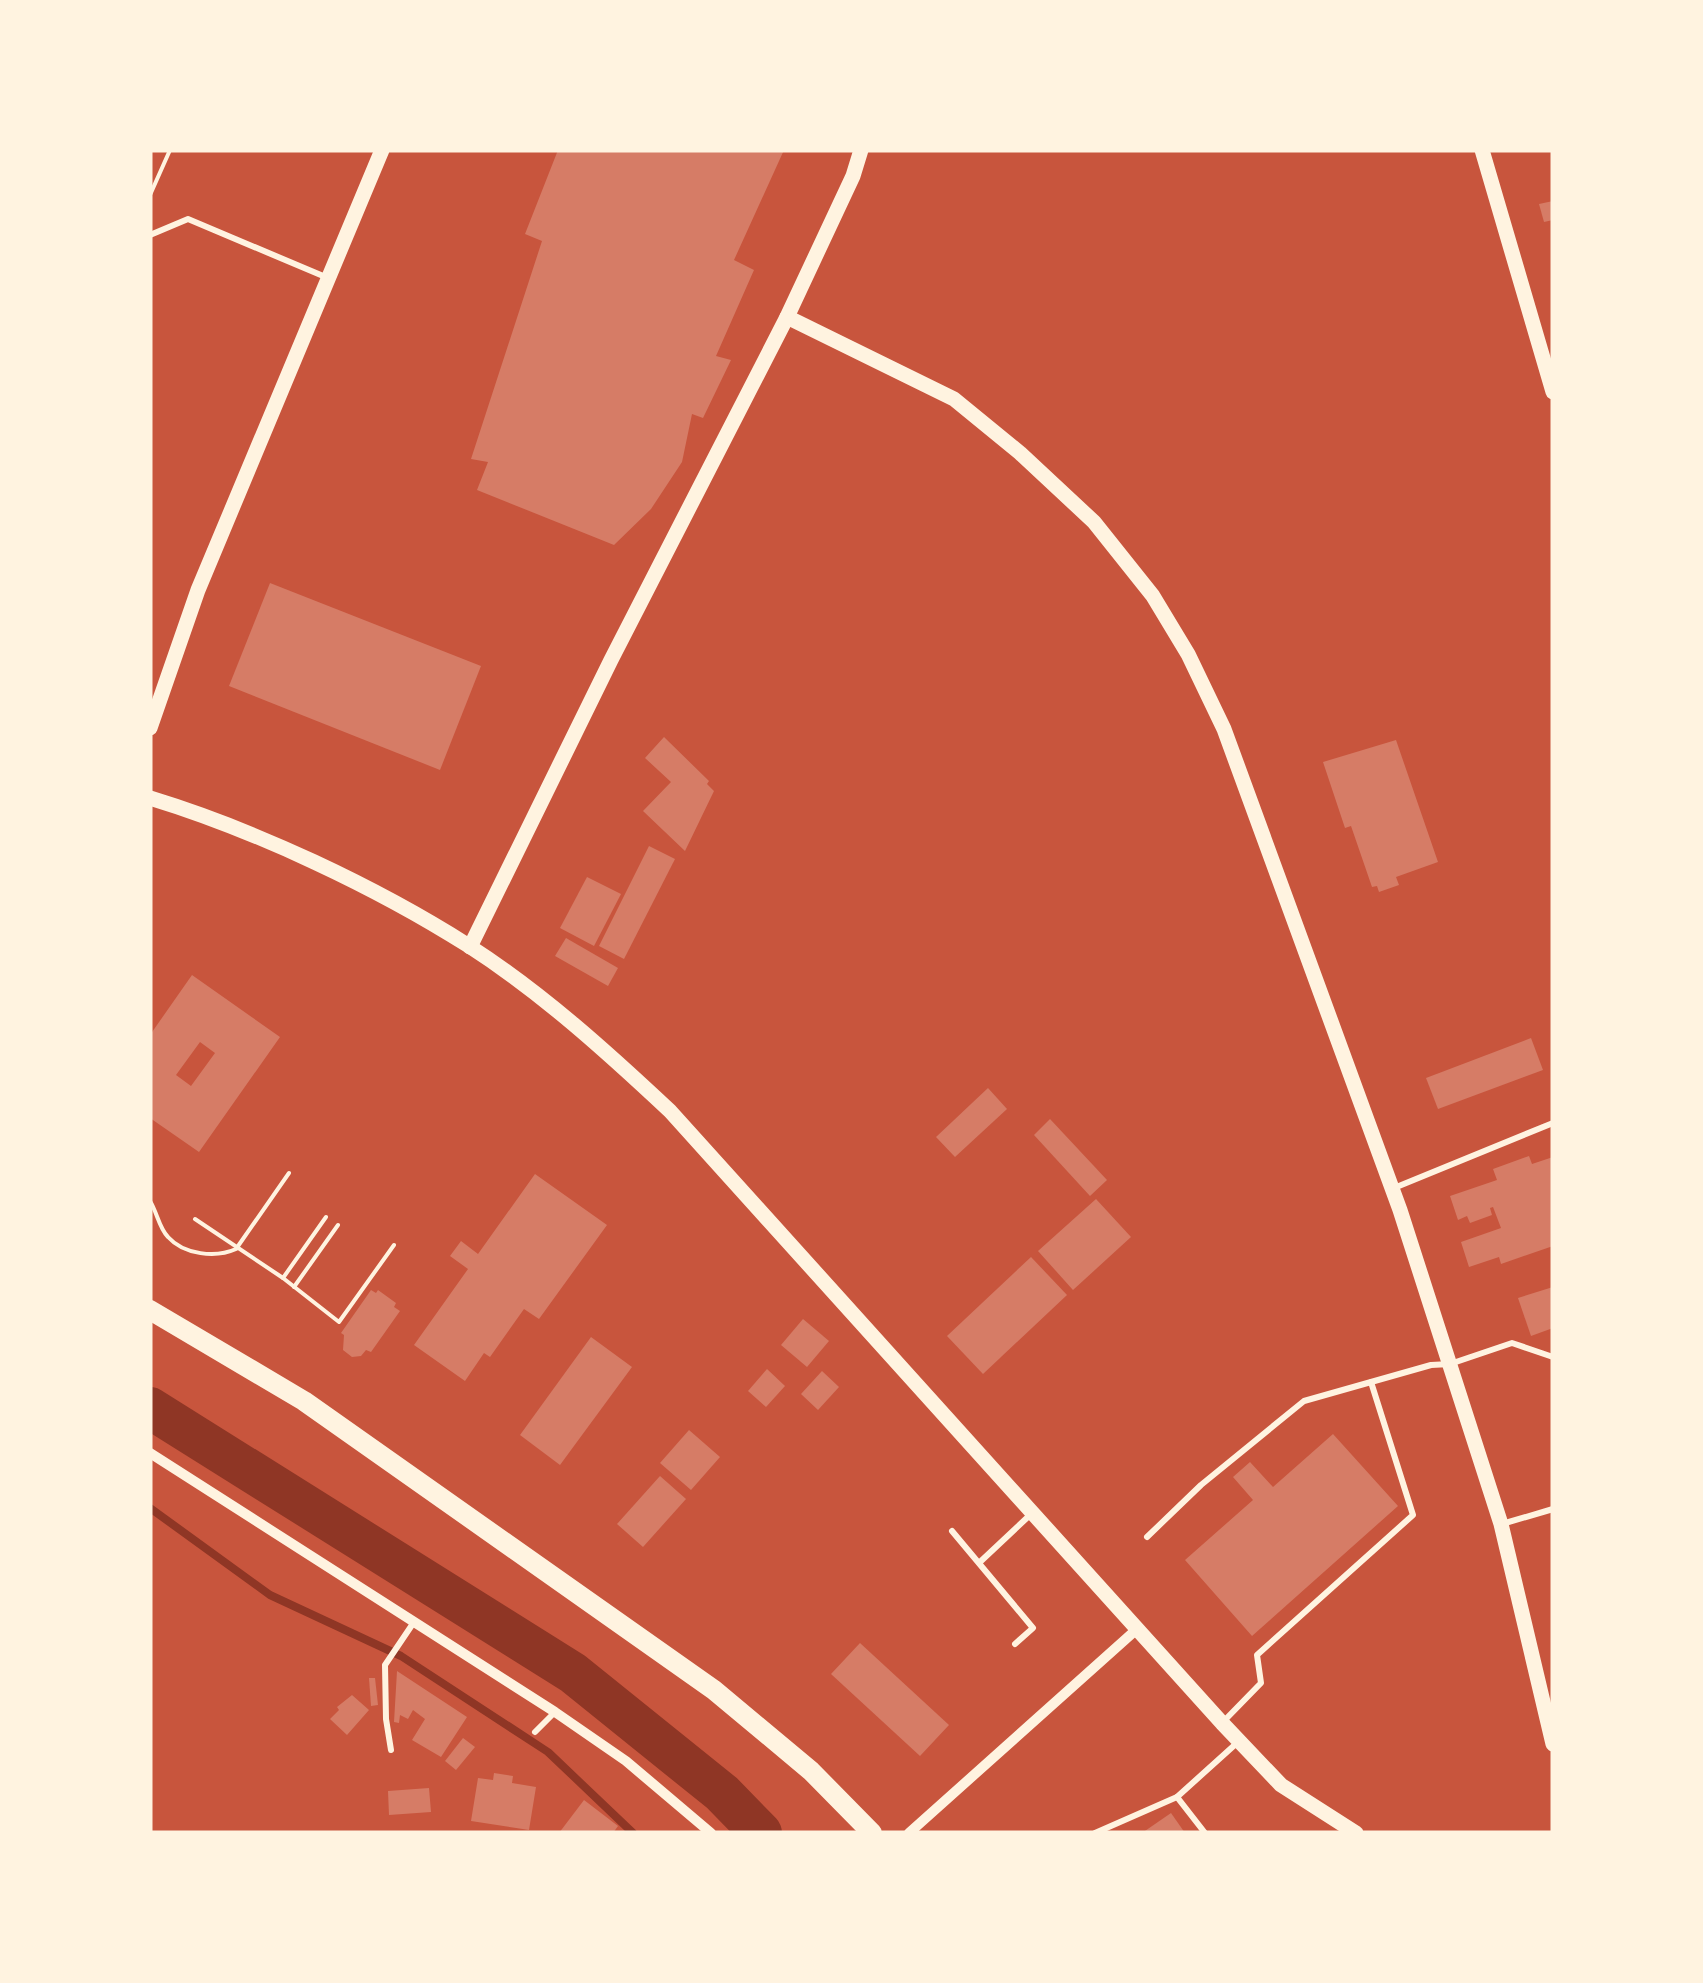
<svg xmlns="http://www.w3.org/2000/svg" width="1703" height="1983" font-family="Roboto,sans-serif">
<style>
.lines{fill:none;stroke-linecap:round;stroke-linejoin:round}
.stream{stroke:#8f3625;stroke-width:8}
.river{stroke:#8f3625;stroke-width:42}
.building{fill:#d67c66;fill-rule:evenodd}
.path{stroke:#fff3e0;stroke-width:4}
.service{stroke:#fff3e0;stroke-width:6}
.minor{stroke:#fff3e0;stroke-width:10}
.tertiary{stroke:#fff3e0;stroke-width:15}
.primary{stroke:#fff3e0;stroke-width:20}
</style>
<rect width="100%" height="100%" fill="#c8553d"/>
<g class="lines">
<polyline class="stream" points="150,1508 270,1595 401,1656 548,1752 633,1833"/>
<polyline class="river" points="150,1408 573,1673 722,1793 761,1833"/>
</g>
<g class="building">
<polygon points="558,150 784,150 734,260 754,270 716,356 731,360 703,418 692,414 682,462 651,509 614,545 477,490 488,462 471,459 542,241 525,234"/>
<polygon points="1553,201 1553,220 1544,222 1539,204"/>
<polygon points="270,583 481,666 440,770 229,686"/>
<polygon points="664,737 709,781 707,784 714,791 685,851 643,811 671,782 645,758"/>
<polygon points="1396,740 1438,862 1396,877 1399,885 1379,892 1377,886 1372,887 1351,826 1345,828 1323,762"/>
<polygon points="649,846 675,859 624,959 599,946"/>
<polygon points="587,877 621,894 594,946 560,928"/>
<polygon points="566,938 618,968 608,986 555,956"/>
<path d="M192,975L280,1037L199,1152L150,1118V1035ZM200,1042L215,1053L191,1086L176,1075Z"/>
<polygon points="1531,1038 1543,1070 1438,1109 1426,1078"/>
<polygon points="988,1088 1007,1109 955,1157 936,1137"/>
<polygon points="1050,1119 1107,1180 1090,1196 1034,1135"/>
<polygon points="1529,1156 1532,1164 1553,1157 1553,1246 1501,1264 1499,1257 1469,1267 1461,1242 1501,1228 1493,1207 1490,1208 1492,1215 1470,1223 1467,1216 1458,1220 1450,1196 1497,1180 1493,1169"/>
<polygon points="535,1174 607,1225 539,1319 524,1309 490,1357 484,1353 465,1381 414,1345 468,1269 450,1256 461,1241 478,1254"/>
<polygon points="1096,1199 1131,1237 1073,1290 1038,1251"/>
<polygon points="1031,1257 1067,1295 983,1374 947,1336"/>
<polygon points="1553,1287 1553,1328 1531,1336 1518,1298"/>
<polygon points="371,1290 376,1293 378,1290 396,1303 394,1307 400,1311 371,1352 366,1350 361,1356 352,1357 343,1350 344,1335 341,1333"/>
<polygon points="803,1319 829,1341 807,1367 781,1345"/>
<polygon points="591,1337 632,1367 560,1465 520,1435"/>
<polygon points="767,1369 785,1386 766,1407 748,1391"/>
<polygon points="822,1371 839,1387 818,1410 801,1394"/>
<polygon points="689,1430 720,1457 691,1490 660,1463"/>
<polygon points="1333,1434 1398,1506 1252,1636 1185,1560 1253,1500 1233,1477 1250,1462 1273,1487"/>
<polygon points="660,1476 686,1499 643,1547 617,1524"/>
<polygon points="860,1643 949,1725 920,1756 831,1674"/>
<polygon points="397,1671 467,1717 441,1757 412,1740 425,1719 413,1710 408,1719 400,1715 399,1723 394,1722"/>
<polygon points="369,1678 375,1678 378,1705 371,1706"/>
<polygon points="352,1695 369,1710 347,1735 330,1719 339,1710 337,1707"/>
<polygon points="463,1738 475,1747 456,1770 445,1761"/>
<polygon points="494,1773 513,1776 512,1783 536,1787 529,1830 471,1821 478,1778 493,1780"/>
<polygon points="429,1788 431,1812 389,1815 388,1791"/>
<polygon points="584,1800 618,1826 613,1833 559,1833"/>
<polygon points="1171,1813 1185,1833 1142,1833"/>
</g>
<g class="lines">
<g class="path">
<polyline points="150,195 170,150"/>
<path d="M150,1201C157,1212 159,1228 168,1237C184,1255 216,1258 236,1249L289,1173"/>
<polyline points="195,1219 283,1278 339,1322 394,1245"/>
<polyline points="283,1278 326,1217"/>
<polyline points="294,1287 338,1225"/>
</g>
<g class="service">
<polyline points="150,235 188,219 328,278"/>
<polyline points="1394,1188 1553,1123"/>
<polyline points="1502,1524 1553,1509"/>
<polyline points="952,1531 1033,1628 1015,1644"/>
<polyline points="1147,1537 1201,1485 1304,1401 1431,1365 1450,1364 1512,1343 1553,1357"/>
<polyline points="980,1562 1030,1515"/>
<polyline points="1222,1723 1261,1683 1257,1655 1413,1515 1371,1382"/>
<polyline points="535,1732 554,1713"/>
<polyline points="391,1750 386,1719 385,1665 414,1622"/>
<polyline points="1095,1833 1177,1797"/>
<polyline points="1205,1833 1177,1797 1238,1742"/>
</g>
<g class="minor">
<polyline points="150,1453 555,1712 626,1761 711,1833"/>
<polyline points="909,1833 1137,1629"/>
</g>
<g class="tertiary">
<polyline points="1482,150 1553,392"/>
<polyline points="787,317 954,399 1020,453 1094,522 1153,596 1188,654 1224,729 1400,1210 1501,1524 1553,1744"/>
<polyline points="150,728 198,590 382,150"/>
<path d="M150,798C255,830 376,887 469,946C542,993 607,1052 670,1111L1222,1723L1281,1785L1356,1833"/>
<polyline points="470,947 611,660 787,317 853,176 861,150"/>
</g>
<polyline class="primary" points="150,1310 304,1401 714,1690 811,1771 872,1833"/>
</g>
<rect width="1703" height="1983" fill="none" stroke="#fff3e0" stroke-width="305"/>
</svg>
